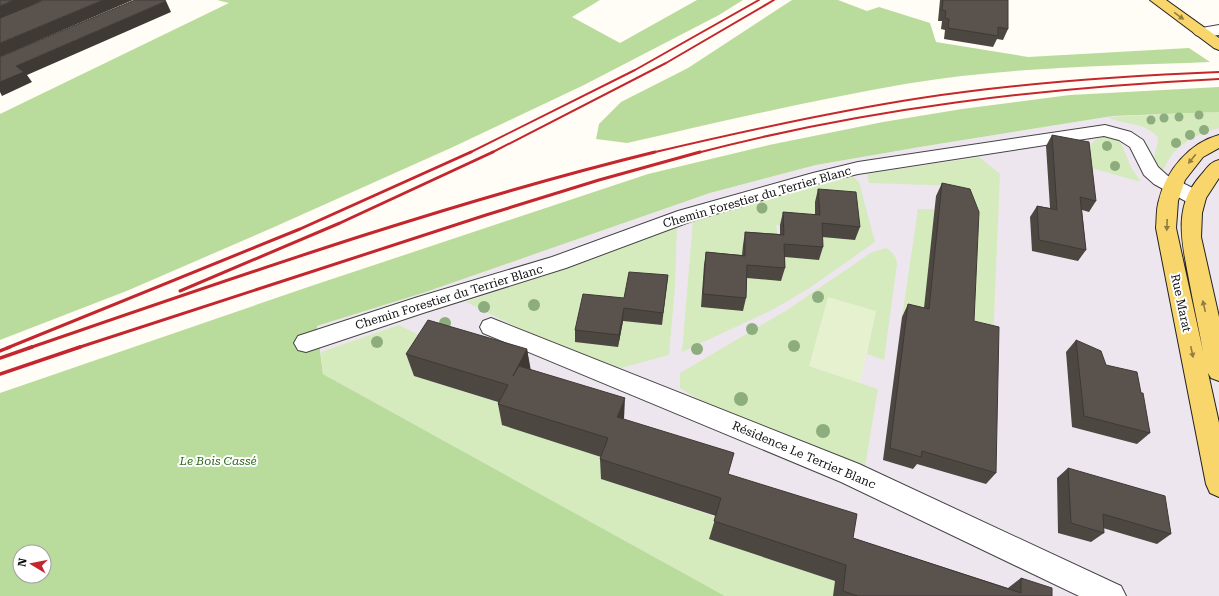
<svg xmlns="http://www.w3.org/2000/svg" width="1219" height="596" font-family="'Roboto Serif',serif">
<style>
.industrial{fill:#eee6ef}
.green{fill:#d5ebbd;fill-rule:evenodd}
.forest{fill:#b9dc9c;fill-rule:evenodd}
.pitch{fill:#e6f2cf}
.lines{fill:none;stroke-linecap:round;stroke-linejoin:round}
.minor-casing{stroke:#444;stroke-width:2}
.major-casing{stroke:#222;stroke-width:2}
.minor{fill:#fff;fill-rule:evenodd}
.major{fill:#f9d66b;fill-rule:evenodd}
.rail-far2{stroke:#c4262e;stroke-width:2}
.rail-far1{stroke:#c4262e;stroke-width:3}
.rail{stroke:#c4262e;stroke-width:3.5}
.tree{fill:#8dad7f}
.wall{fill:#4d4742}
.shaded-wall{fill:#3f3936}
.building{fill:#5a524d;stroke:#3f3936}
.oneway{fill:#917d42}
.labels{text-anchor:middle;stroke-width:4;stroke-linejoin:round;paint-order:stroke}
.street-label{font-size:12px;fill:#111;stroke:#fff}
.park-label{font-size:12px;font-style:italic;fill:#2f6b1f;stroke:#fff}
</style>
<rect width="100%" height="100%" fill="#fffdf5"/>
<polygon class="industrial" points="1219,112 1219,596 725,596 323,374 317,326 423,293 710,193 816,165 920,147 1113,116"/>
<g class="green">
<path d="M1219,112V128C1193,136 1174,144 1163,171L1158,170L1153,160L1158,142L1157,136C1142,121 1124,126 1108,117Z"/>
<polygon points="1102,137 1113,138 1121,143 1131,167 1141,182 1091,168 1087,149 1095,140"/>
<polygon points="979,157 1000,174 993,342 902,317 918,209 966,210 956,186 869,183 867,174"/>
<path d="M852,176L859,182L875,242L808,289L772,310L682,352L693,220L782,192ZM776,225L816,228L781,257L744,277L742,268L780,248Z"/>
<path d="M677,226L675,287L669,355L621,368L597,364L555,346L466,302ZM629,284L662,325L623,321Z"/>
<path d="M886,248C893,252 896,256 897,264L884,360L867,354L876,311L809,366L878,389L864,473L706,404L680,388V373L787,310L872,252Z"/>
<polygon points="399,325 435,343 414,376 512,407 503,425 608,459 601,479 716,517 835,581 833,596 725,596 323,374 321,352"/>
</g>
<g class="forest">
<polygon points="217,0 600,0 572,17 620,43 697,0 743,0 719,15 584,85 453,147 272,228 129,290 0,340 0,114 229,3"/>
<path d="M792,0H838L867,11L879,7L930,23L936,42L1028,57L1189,48L1210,62C1108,66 1006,67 905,84C812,100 720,122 627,143L596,139L599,124L621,102L688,68Z"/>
<path d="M1219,87V112L1113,116L920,147L816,165L710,193L423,293L317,326L323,374L725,596H0V393L311,286L648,174L769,145L883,122L962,109L1070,95ZM20,552H44V576H20Z"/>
</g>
<polygon class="pitch" points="828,297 876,311 860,383 809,366"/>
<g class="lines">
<defs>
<g id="minor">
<polygon points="1219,25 1219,35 1201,37 1196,35 1193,32 1196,29"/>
<polygon points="1105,125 1131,132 1143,140 1158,167 1168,176 1203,193 1206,198 1203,203 1196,205 1189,203 1154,184 1144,175 1130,147 1119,140 1104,136 858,174 816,184 692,221 566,268 423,313 306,352 298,350 294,343 298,336 418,297 552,257 678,211 813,173 858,162"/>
<polygon points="491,318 859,464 1121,586 1126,596 1079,596 841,482 483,333 480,327 483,321"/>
</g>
<g id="major">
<polygon points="1150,0 1166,0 1219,38 1219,50 1214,48"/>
<path d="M1219,135V148L1203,157L1185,180L1178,201L1176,228L1203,351C1199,329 1194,307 1190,285C1183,246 1171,208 1201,175C1207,168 1210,162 1219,160V178L1206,198L1202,213L1201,237L1219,317V381L1211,378L1208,373L1219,423V497L1210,493L1206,484L1156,228C1157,219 1156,209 1159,200C1166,171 1189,143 1219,135Z"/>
</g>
</defs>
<use href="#minor" class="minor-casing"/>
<use href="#major" class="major-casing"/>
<use href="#minor" class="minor"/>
<use href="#major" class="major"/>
<g class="rail-far2">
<polyline points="469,153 635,70 759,0"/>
<polyline points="491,153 666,63 774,0"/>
<path d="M651,153C740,132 830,112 921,98C1020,83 1119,76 1219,72"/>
<path d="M697,153C868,108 1042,88 1219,79"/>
</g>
<g class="rail-far1">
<polyline points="180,291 340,223 493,152"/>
<polyline points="7,348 300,229 471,152"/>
<path d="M29,348C236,277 443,204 655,152"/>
<polyline points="77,348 486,215 599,180 700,152"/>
</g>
<g class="rail">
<polyline points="0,351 10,347"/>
<polyline points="0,358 32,347"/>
<polyline points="0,374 80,347"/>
</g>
</g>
<g class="tree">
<circle cx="1199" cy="115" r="4.5"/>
<circle cx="1179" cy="117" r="4.5"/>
<circle cx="1164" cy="118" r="4.5"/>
<circle cx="1151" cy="120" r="4.5"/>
<circle cx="1204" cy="130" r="5"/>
<circle cx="1190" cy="135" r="5"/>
<circle cx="1176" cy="143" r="5"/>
<circle cx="1107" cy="146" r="5"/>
<circle cx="1115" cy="166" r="5"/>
<circle cx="762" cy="208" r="5.5"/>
<circle cx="818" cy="297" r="6"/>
<circle cx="534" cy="305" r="6"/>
<circle cx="484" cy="307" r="6"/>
<circle cx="445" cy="323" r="6"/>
<circle cx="752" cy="329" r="6"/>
<circle cx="377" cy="342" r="6"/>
<circle cx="794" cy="346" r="6"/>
<circle cx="697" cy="349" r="6"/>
<circle cx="741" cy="399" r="7"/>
<circle cx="823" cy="431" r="7"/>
</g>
<g class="wall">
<polygon points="940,0 1008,0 1008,29 1003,40 997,39 993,47 944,39 945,30 941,29 942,21 938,21"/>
<polygon points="1052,135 1096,201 1089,212 1082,210 1086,250 1078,261 1032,251 1030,217 1037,206 1050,208 1046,146"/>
<polygon points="942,183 974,321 996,473 986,484 917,464 913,469 883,460 902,317 908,304 924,308 936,196"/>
<polygon points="818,189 860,227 855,240 822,237 823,247 819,260 785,257 785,268 781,281 747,278 746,298 743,311 701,307 704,265 706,252 742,255 743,245 745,232 780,234 780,225 783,212 815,215 815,202"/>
<polygon points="668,275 662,325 623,321 618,347 575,342 575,330"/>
<polygon points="1076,340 1106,365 1141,393 1150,433 1137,444 1072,427 1066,352"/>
<polygon points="527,349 530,370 728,474 853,538 1008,588 1021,578 1052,596 833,596 835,581 709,539 716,516 601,479 600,459 601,457 502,425 498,404 498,402 414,376 406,354"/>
<polygon points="1068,468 1171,534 1157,544 1103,528 1104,533 1091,542 1058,533 1057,478"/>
</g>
<g class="shaded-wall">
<polygon points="14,0 44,0 0,19 0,6"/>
<polygon points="103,0 133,0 0,57 0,43"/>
<polygon points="166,1 171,12 27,75 32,82 2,96 0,92 0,82 16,66"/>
<polygon points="624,308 623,321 618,347 619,335"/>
<polygon points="527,349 531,371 513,376"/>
<polygon points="625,398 624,419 617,417"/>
</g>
<g class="building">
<polygon points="0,0 14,0 0,6"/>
<polygon points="45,0 103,0 0,43 0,18"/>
<polygon points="135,0 163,0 166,1 16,66 24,72 0,82 0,57"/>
<polygon points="943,0 1008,0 1008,29 998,27 998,36 948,28 949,19 945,18 946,11 942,10"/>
<polygon points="1052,135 1089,142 1096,201 1080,197 1086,250 1039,240 1037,206 1057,210"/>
<polygon points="942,183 970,189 979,212 974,321 999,327 996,473 922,451 921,457 890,448 908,304 929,309"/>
<polygon points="818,189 856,192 860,227 822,223 823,247 784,244 785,268 747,265 746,298 703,294 706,252 745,256 745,232 784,235 783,212 820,215"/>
<polygon points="629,272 668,275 663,313 624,308 619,335 575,330 583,294 624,298"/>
<polygon points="428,320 527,349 513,376 519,366 625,398 617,417 734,453 728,474 857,514 853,538 1021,593 1021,578 1052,588 1052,596 858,596 843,591 846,565 714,521 721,498 600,459 608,438 498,404 508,385 406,354"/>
<polygon points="1076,340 1101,351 1106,365 1137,372 1141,393 1143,393 1150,433 1084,416"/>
<polygon points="1068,468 1165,496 1171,534 1103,514 1104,533 1071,523"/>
</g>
<defs><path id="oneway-solid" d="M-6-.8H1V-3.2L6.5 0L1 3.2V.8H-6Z"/></defs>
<g class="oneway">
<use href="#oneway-solid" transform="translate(1179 16) rotate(36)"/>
<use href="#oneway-solid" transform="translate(1192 159) rotate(129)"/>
<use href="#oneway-solid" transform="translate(1167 225) rotate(92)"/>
<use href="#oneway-solid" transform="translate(1204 306) rotate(-103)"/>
<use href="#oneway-solid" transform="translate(1192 352) rotate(78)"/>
</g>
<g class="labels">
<g class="street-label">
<text transform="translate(757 197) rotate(-16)" y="4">Chemin Forestier du Terrier Blanc</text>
<text transform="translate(449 297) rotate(-17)" y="4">Chemin Forestier du Terrier Blanc</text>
<text transform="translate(1181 303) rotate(78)" y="4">Rue Marat</text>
<text transform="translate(804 455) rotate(23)" y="4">Résidence Le Terrier Blanc</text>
</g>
<g class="park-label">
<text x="218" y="465">Le Bois Cassé</text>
</g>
</g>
<g transform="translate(32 564) rotate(280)"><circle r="19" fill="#ffffff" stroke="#a0a0a0"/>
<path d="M0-3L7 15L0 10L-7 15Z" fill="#c4262e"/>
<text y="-6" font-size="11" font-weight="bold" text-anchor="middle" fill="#111111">N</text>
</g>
</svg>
